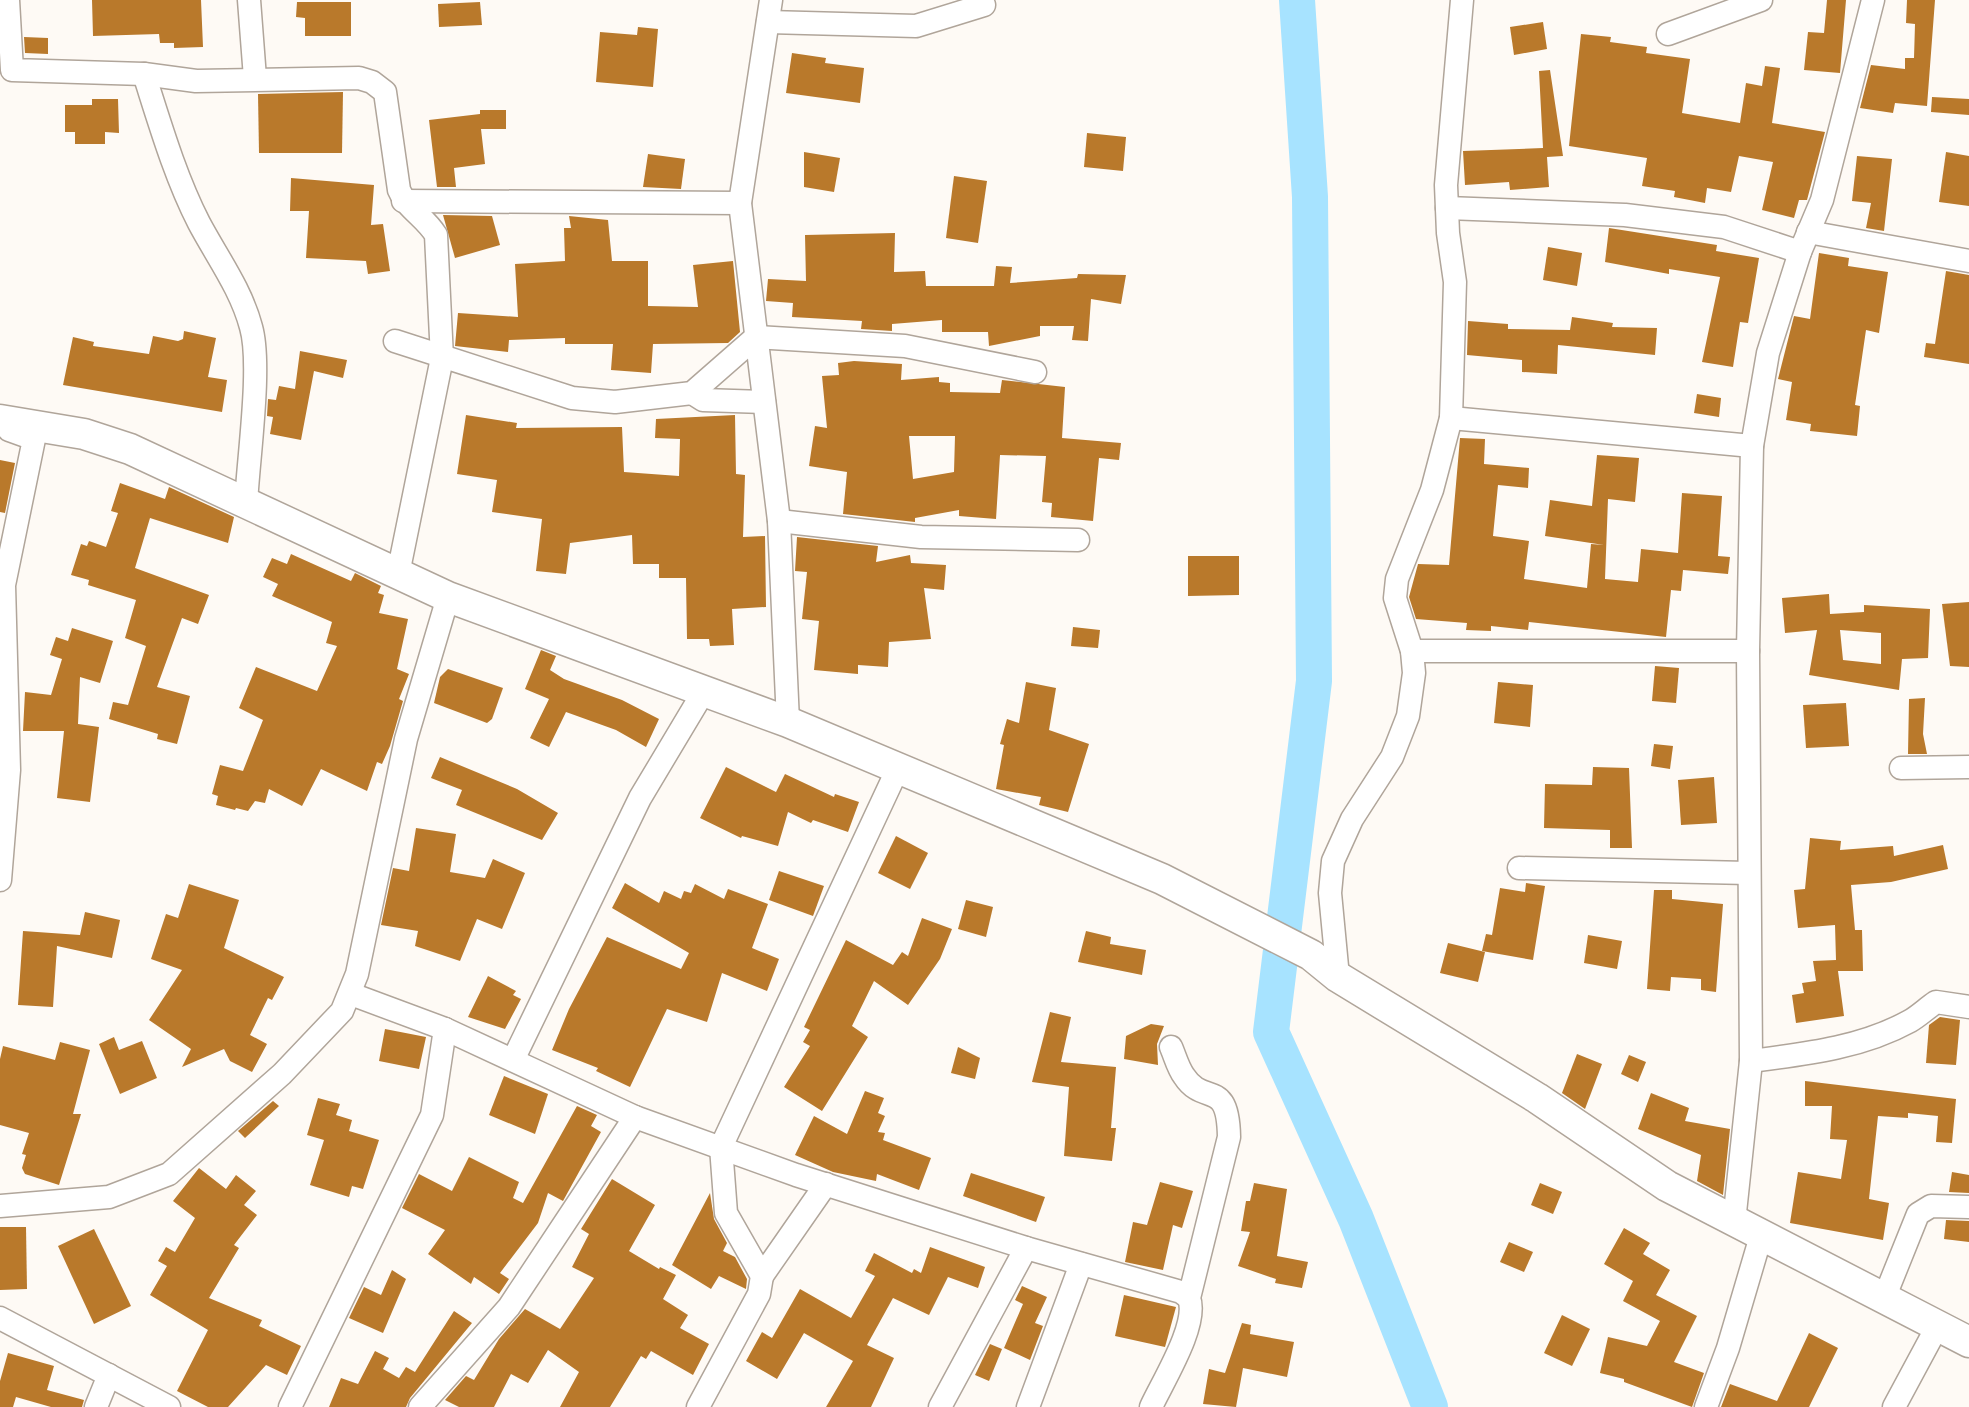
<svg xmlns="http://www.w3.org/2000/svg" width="1969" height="1407" font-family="Mulish,sans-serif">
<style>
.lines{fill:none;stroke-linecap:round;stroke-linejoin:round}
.river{stroke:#a7e3ff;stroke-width:36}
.building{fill:#b9792b;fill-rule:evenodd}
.street-casing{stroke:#b0a59a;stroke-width:25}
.secondary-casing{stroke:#b0a59a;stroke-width:33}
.street{stroke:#fff;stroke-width:22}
.secondary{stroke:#fff;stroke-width:30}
</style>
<rect width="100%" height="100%" fill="#fefaf5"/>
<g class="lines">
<polyline class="river" points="1297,0 1310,197 1314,681 1271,1032 1356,1219 1430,1407"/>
</g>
<g class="building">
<polygon points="92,0 201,0 203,47 174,48 174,43 160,43 159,34 93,36"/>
<polygon points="1827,0 1846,0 1840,73 1804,70 1808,32 1824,33"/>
<polygon points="1907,0 1935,0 1927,106 1895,103 1893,113 1860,108 1871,65 1905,69 1905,58 1914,58 1915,24 1906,23"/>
<polygon points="297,2 351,2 351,36 305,36 305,18 296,17"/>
<polygon points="480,2 482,25 439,27 438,4"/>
<polygon points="1543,22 1547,49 1514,55 1510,27"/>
<polygon points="638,27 658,29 653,87 596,82 600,32 637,35"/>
<polygon points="1581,34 1611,37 1610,42 1647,47 1646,53 1690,59 1682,113 1740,123 1746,83 1762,86 1765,66 1780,68 1772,123 1825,132 1807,200 1799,200 1794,218 1762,210 1773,162 1739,156 1731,192 1707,188 1705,203 1674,197 1675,191 1642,186 1647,158 1569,146"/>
<polygon points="24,37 48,38 48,54 25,53"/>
<polygon points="792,53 826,58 825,63 864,68 860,103 786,93"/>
<polygon points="1550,70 1563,156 1547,157 1549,187 1510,190 1509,182 1465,185 1463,151 1543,148 1539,71"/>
<polygon points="343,92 342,153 259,153 258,94"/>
<polygon points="1932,97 1969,99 1969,115 1931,112"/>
<polygon points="92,99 118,99 119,133 105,132 105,144 75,144 75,132 65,132 65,105 92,105"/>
<polygon points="480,110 506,110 506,129 481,129 485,164 454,168 456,187 437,187 429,120 480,114"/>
<polygon points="1087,133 1126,137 1123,171 1084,167"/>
<polygon points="804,152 840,158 834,192 804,187"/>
<polygon points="1946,152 1969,156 1969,206 1939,202"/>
<polygon points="648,154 685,159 681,189 643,187"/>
<polygon points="1857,156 1892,159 1884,231 1866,228 1871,203 1852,201"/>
<polygon points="954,176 987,181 978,243 946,238"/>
<polygon points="291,178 374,185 371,225 383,224 390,271 368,274 366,261 306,258 309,211 290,211"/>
<polygon points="443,215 492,216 500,245 455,258"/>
<polygon points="569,216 608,220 612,261 648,261 648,306 698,307 693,265 733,261 740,332 728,343 653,344 651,373 611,370 613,344 565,344 565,338 509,340 508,352 455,346 458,313 518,317 515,264 565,261 564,228 571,228"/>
<polygon points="1609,228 1717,245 1716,251 1759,258 1748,323 1740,322 1733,367 1702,362 1720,277 1669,269 1669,274 1605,262"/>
<polygon points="895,233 894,272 925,271 926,286 994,286 996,266 1012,267 1010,283 1077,278 1078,274 1126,275 1121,304 1091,299 1088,341 1072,340 1074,326 1040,326 1040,336 989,346 988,332 942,332 942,320 892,324 892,331 861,329 862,321 792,317 793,303 766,301 768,279 806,281 805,235"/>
<polygon points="1548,247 1582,253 1577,286 1543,280"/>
<polygon points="1819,253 1849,258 1848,266 1888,272 1879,333 1866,330 1855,405 1860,406 1857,436 1810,431 1811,424 1786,420 1792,382 1778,379 1794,316 1810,319"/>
<polygon points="1946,271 1969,275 1969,364 1924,357 1926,343 1935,344"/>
<polygon points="1572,317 1613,323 1612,327 1657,328 1655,355 1558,345 1557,374 1522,372 1522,360 1467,355 1468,321 1508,324 1508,329 1570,330"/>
<polygon points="184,331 216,338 208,377 227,380 222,412 63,385 73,337 94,342 93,346 149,354 153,336 178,341 183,339"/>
<polygon points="300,351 347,360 343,378 314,371 301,440 270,434 273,417 267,416 268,399 276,400 279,386 295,389"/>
<path d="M854,361L902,364L901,380L939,377V382L950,383V392L1000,393L1002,380L1065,387L1062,438L1121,443L1119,460L1099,458L1093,521L1051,517L1052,503L1042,502L1046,456L1000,455L996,519L959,516V510L915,518V522L843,514L847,472L809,466L815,426L827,428L822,376L839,375L838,363ZM909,436H955L954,472L913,479Z"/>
<polygon points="1697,394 1721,398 1719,417 1694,413"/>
<polygon points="466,415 517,423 516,428 622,427 624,472 679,476 680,439 655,438 656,419 735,415 736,474 745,475 743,537 765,536 766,607 732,609 734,645 710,646 709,639 687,639 686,578 659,578 659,564 633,564 632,535 570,543 566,574 536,571 542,519 492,512 497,480 457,474"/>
<polygon points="1460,438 1485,439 1484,464 1529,468 1528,488 1498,485 1493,536 1529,541 1524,579 1587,588 1591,544 1604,545 1545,536 1550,500 1592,506 1597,455 1639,458 1635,502 1608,499 1605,579 1638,582 1641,549 1678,553 1682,493 1722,496 1718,556 1730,557 1728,574 1683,570 1681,591 1671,590 1666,637 1529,622 1528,630 1491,626 1491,631 1466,630 1467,623 1416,619 1409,597 1418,564 1449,565"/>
<polygon points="0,460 15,463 5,513 0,512"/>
<polygon points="120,483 165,499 169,487 234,517 228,543 150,518 135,568 209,595 198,624 182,618 157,687 190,696 177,744 157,739 158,734 109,719 113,702 128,705 146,646 125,638 136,600 88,585 89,580 71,575 81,544 87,546 89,541 106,547 118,513 111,511"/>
<polygon points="797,537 878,546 876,562 910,555 911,563 946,565 944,590 924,588 931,639 889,642 888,667 858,665 858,674 814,670 819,621 802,619 807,572 795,571"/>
<polygon points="291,554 351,581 355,573 381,586 378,593 384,595 379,613 408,619 397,669 409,674 399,699 403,701 390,746 382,764 377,762 367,791 321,769 302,806 269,789 265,803 255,801 248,811 236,808 235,810 216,805 218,796 212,794 220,765 243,771 263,720 239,708 256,667 317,691 337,646 326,643 332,622 272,596 278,584 263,577 272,558 287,564"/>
<polygon points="1188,556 1239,556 1239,595 1188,596"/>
<path d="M1829,594L1830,614L1864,612V605L1930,609L1928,658L1902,659L1899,690L1809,675L1817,630L1785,633L1782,598ZM1840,630L1881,633V664L1843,660Z"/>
<polygon points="1969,602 1969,667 1950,666 1942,604"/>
<polygon points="1073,627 1100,630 1098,648 1071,646"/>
<polygon points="72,628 113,641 100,683 80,677 78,724 99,727 90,802 57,798 64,731 23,731 25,692 51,695 62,659 50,655 56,637 68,641"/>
<polygon points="541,650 556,656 550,670 564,679 622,700 659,719 646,747 616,730 566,712 549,747 530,738 549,699 525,689"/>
<polygon points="1655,666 1679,668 1676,703 1652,701"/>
<polygon points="448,669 503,688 492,719 487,723 434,703 440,677"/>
<polygon points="1026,682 1056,688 1049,730 1089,744 1068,812 1039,805 1041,797 996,789 1004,745 1000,744 1007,719 1019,723"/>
<polygon points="1498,682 1533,685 1530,727 1494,723"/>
<polygon points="1925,698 1923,734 1927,754 1908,754 1909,699"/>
<polygon points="1846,703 1849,746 1806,748 1803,705"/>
<polygon points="1654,744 1673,746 1670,769 1651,766"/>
<polygon points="440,757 517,789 558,813 542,840 456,805 462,790 431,778"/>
<polygon points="726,767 776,792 785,774 834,797 835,794 859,802 848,832 813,820 811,823 788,812 778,846 742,836 741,838 700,818"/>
<polygon points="1593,767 1629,768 1632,848 1610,848 1610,830 1544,828 1545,784 1592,785"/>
<polygon points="1714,777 1717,823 1681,825 1678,780"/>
<polygon points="416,828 456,834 450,872 485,878 493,859 525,873 502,929 477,919 460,961 415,946 418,931 381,925 393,868 409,871"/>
<polygon points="896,836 928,853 910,889 878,873"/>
<polygon points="1810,838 1841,841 1840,850 1893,846 1894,856 1943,845 1948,869 1891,882 1851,885 1855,930 1862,930 1863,971 1838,971 1844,1016 1796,1023 1792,995 1804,993 1802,983 1816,981 1813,961 1836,960 1835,925 1798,928 1794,890 1805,889"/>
<polygon points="779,871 824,886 813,916 769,900"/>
<polygon points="625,883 659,903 664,891 681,899 684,891 691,893 695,884 724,899 728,889 768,904 752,948 779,959 767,991 722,973 707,1022 667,1009 630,1087 596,1071 598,1068 552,1050 569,1009 607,937 681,969 689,953 612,908"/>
<polygon points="1526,883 1545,886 1533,960 1482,951 1486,934 1492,935 1500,888 1525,892"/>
<polygon points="189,884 239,900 224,948 284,977 272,1000 268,998 250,1035 267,1044 252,1072 230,1061 224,1049 182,1067 191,1049 149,1020 182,970 151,959 166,914 178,918"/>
<polygon points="1654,890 1672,890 1672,899 1723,904 1716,992 1701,990 1701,979 1671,977 1670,991 1647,989"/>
<polygon points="966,900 993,907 986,937 958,929"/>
<polygon points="85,912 120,920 112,958 57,946 53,1007 18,1005 23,931 80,935"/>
<polygon points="922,918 952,929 940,959 908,1005 874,981 852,1026 868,1037 822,1111 784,1087 810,1046 803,1042 810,1030 804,1027 846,940 893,965 902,952 908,956"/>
<polygon points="1086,931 1111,937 1110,944 1146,950 1142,975 1078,962"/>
<polygon points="1588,935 1622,941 1617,969 1584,963"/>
<polygon points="1448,943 1485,952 1478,982 1440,973"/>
<polygon points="488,976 516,991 513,995 521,999 505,1029 468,1017"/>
<polygon points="1050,1012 1071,1017 1061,1062 1116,1067 1111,1128 1116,1128 1112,1161 1064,1156 1069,1087 1032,1082"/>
<polygon points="1940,1017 1960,1020 1956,1065 1926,1063 1929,1025"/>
<polygon points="1151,1024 1164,1026 1157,1044 1158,1065 1124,1059 1126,1036"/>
<polygon points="385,1029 426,1037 419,1069 379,1061"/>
<polygon points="114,1037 119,1050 142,1041 157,1078 120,1094 99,1044"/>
<polygon points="60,1042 90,1050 73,1114 81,1114 59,1185 25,1174 22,1168 26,1155 22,1154 29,1133 0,1125 0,1059 3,1046 55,1060"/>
<polygon points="958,1047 980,1058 975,1079 951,1073"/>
<polygon points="1577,1054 1602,1064 1585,1109 1562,1093"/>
<polygon points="1629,1055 1646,1062 1638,1082 1621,1074"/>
<polygon points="504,1076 548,1094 535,1134 489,1115"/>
<polygon points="1805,1081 1956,1099 1952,1143 1936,1142 1938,1116 1908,1113 1908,1118 1878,1116 1869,1199 1889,1203 1883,1240 1790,1223 1798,1172 1841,1179 1847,1140 1830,1139 1832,1106 1805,1106"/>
<polygon points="865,1091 884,1098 878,1113 885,1116 878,1132 885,1133 883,1140 931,1158 919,1190 877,1174 876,1181 833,1172 795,1155 814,1116 847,1134"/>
<polygon points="1651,1093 1689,1108 1685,1121 1730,1129 1723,1195 1697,1181 1701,1155 1638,1129"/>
<polygon points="318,1098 340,1104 336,1115 352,1120 349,1131 379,1140 363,1189 352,1186 349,1197 310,1185 324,1140 307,1135"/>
<polygon points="273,1101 279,1106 245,1138 238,1131"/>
<polygon points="577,1106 597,1115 591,1126 601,1132 563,1201 548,1193 538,1223 500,1273 509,1279 499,1294 474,1277 471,1284 428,1254 445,1230 402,1208 419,1174 452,1191 469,1157 519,1182 513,1198 523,1203"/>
<polygon points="199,1168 226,1189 236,1175 256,1191 244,1205 257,1215 234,1245 239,1248 209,1298 262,1320 259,1326 301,1346 287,1375 266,1365 228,1407 208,1407 177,1391 208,1330 150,1295 167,1266 158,1261 166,1247 175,1252 195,1218 173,1201"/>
<polygon points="1952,1172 1969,1175 1969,1193 1949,1192"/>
<polygon points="971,1173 1045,1197 1036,1222 963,1196"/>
<polygon points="612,1179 655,1205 629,1251 659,1269 660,1267 676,1275 663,1299 688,1315 680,1328 709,1344 693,1375 651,1351 646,1359 641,1356 610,1407 560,1407 579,1372 548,1350 528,1383 511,1374 494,1407 459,1407 445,1400 466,1376 474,1380 499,1339 525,1309 560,1329 594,1278 572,1267 589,1234 581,1229"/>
<polygon points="1160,1182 1193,1191 1182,1228 1173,1225 1163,1270 1125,1262 1133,1222 1147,1225"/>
<polygon points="1254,1183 1287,1189 1277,1256 1308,1262 1302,1288 1275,1283 1276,1279 1238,1266 1250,1232 1241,1231 1246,1201 1250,1201"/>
<polygon points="1540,1183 1562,1192 1553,1214 1531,1205"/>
<polygon points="710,1193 714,1219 727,1243 723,1251 735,1257 747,1279 746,1289 719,1276 711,1289 672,1265"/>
<polygon points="1946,1220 1969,1221 1969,1242 1944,1239"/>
<polygon points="0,1227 26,1227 27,1289 0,1290"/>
<polygon points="1624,1228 1650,1243 1643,1254 1670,1270 1656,1295 1697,1316 1674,1362 1704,1373 1692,1407 1624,1382 1624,1379 1600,1373 1608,1337 1647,1346 1660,1321 1623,1301 1633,1281 1604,1264"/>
<polygon points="94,1229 131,1306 94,1324 58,1246"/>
<polygon points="1509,1242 1533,1252 1524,1272 1500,1262"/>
<polygon points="930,1247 985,1267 978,1288 948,1277 929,1315 893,1298 867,1345 894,1358 871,1407 826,1407 853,1361 804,1333 777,1379 746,1361 762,1332 772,1338 800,1289 851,1318 875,1276 865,1271 874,1253 912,1273 914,1269 921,1273"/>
<polygon points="392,1270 406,1279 383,1333 349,1318 364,1287 381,1295"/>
<polygon points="1022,1286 1047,1297 1035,1323 1043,1326 1030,1360 1004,1348 1023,1304 1015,1300"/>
<polygon points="1124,1295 1176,1307 1165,1347 1115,1336"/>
<polygon points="454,1311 472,1323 410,1398 406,1407 329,1407 341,1378 358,1384 375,1351 389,1358 383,1369 399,1378 406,1367 415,1372"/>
<polygon points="1562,1315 1590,1329 1572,1366 1544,1353"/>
<polygon points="1242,1323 1251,1325 1250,1334 1294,1342 1287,1377 1243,1368 1236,1407 1203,1404 1209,1369 1225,1373"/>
<polygon points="1809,1333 1838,1348 1809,1407 1721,1407 1730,1384 1777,1401"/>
<polygon points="990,1344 1002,1349 989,1381 975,1375"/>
<polygon points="8,1353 54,1366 47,1390 84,1400 82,1407 51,1407 16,1397 13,1407 0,1407 0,1381"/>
</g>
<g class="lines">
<defs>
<g id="street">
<path d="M8,0L12,70L144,74L196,81L359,78L372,82L385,92L399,190C406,208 425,217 436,235L442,358L398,574"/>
<polyline points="249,0 255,78"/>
<polyline points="771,0 740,203 779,521 788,722"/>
<polyline points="768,22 916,26 984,5"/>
<polyline points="1668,34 1761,0"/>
<path d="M144,74C160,124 175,176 199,223C217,257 241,289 251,327C262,365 248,460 246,504"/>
<polyline points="403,201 740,203"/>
<polyline points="1447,208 1625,215 1724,227 1800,252"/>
<polyline points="1808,232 1969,261"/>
<polyline points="395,341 572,398 615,402 692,393 756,337 905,346 1035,372"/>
<polyline points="692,393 703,400 764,402"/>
<polyline points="1451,418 1752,446"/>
<polyline points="779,521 921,537 1078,540"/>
<polyline points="1412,651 1748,651"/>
<polyline points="1901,768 1969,767"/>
<polyline points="1519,868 1748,873"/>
<polyline points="0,880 9,770 4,585 34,439 9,430"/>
<polyline points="1338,977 1330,893 1333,861 1352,819 1392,757 1408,716 1414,673 1412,651 1395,598 1397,579 1432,490 1451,418 1455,282 1448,233 1446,185 1462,0"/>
<polyline points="351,994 445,1029 635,1117 796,1175 1026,1248 1181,1292 1189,1298"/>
<polyline points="513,1060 640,798 704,691"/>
<path d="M1751,1061C1805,1054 1861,1048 1910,1021C1919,1016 1927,1008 1936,1002L1969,1007"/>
<polyline points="0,1206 109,1197 169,1174 282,1074 342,1011 357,974 406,739 448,597"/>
<polyline points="1734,1222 1751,1061 1748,651 1752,446 1768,353 1800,252 1822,200 1873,0"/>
<polyline points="762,1276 826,1184"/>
<polyline points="1883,1301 1918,1214 1931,1206 1969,1207"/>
<polyline points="0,1318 169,1407"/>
<polyline points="96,1407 109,1375"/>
<polyline points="290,1407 432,1115 445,1029"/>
<polyline points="420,1407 509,1307 635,1117"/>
<polyline points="698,1407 759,1294 762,1276 726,1213 721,1147 899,766"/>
<polyline points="940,1407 1026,1248"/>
<polyline points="1028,1407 1081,1264"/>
<path d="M1151,1407C1163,1381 1199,1324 1189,1298L1229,1137C1228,1077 1204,1107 1184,1076C1178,1068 1175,1056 1171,1047"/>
<polyline points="1706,1407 1728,1348 1761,1236"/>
<polyline points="1894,1407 1937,1327"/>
</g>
<polyline id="secondary" points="0,420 84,434 130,449 448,597 788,722 1162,879 1311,955 1338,977 1537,1098 1667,1186 1969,1342"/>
</defs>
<use href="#street" class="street-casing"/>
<use href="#secondary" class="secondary-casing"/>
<use href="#street" class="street"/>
<use href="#secondary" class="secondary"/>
</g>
</svg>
